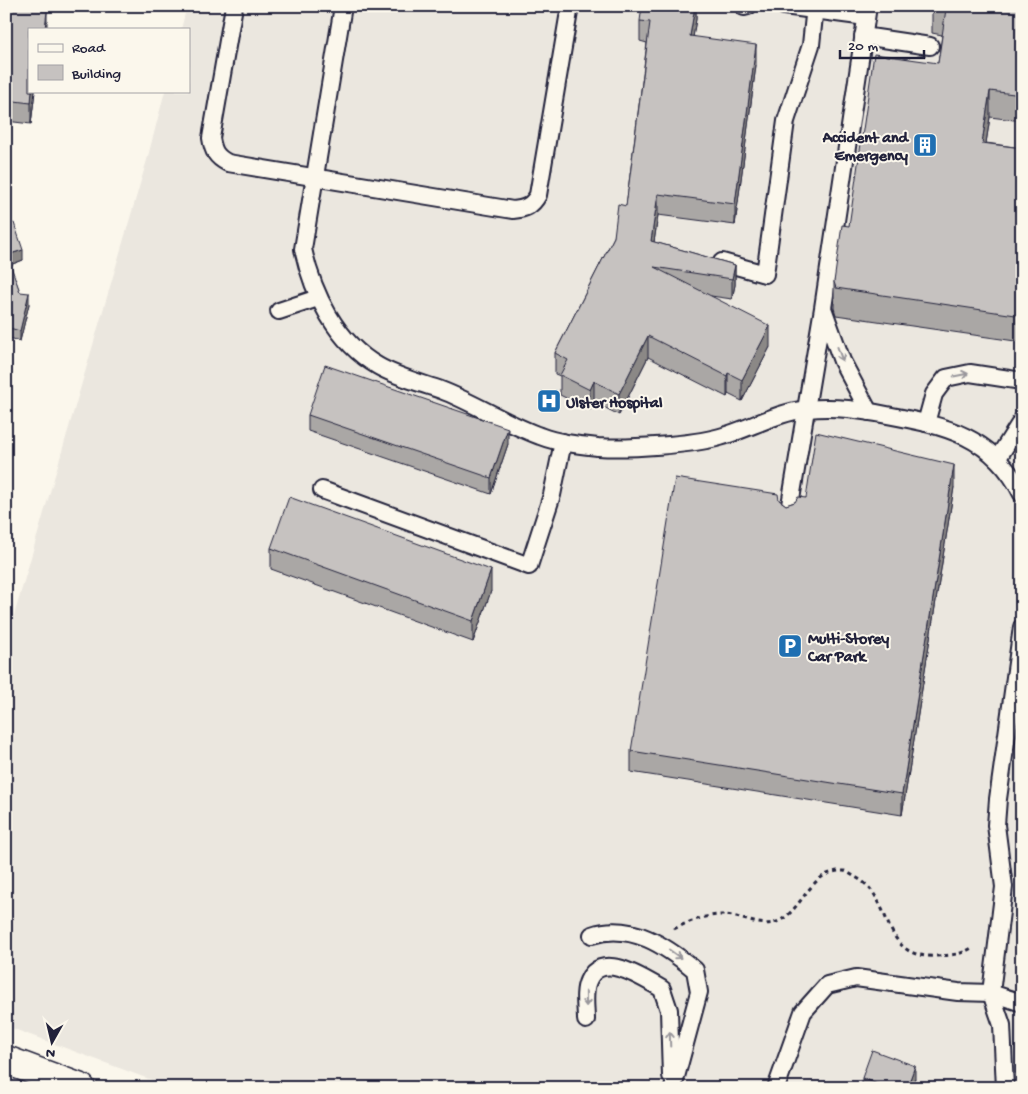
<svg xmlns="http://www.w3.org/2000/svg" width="1028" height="1094" font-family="'Gochi Hand',sans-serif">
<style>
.built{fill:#ebe7df}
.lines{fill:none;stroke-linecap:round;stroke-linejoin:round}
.lane-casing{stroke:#22223b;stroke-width:20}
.street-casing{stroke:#22223b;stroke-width:31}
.path{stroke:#22223b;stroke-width:3;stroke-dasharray:4 4;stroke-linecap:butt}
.lane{stroke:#fbf7ec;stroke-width:16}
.street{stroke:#fbf7ec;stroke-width:28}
.wall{fill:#aaa7a5;stroke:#22223b}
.shaded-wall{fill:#8b8886;stroke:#22223b}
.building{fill:#c6c2c0;stroke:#22223b}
.oneway{stroke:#99979c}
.labels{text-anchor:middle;stroke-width:4;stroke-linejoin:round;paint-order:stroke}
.poi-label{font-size:16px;font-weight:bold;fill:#22223b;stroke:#fbf7ec;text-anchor:start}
</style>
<rect width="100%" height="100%" fill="#fbf7ec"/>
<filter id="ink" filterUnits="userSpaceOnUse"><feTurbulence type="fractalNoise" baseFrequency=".02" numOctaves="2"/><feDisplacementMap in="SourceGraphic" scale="10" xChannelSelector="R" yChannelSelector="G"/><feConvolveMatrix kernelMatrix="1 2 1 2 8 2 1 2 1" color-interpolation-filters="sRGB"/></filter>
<g filter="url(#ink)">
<polygon class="built" points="187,6 1022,6 1022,1088 173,1088 6,1026 6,643 147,160 165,91 189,91 189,29 181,29"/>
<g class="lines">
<defs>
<g id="lane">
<path d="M234,6L211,138C213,151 216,157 228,163L513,210C525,209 532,206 538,195L570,6"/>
<path d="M343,6L303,249C313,294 336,342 378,366C397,377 421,383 441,390C475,403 506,424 540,436C558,443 579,445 598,447C627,449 692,445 720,437C749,429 777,412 808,409C835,406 861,410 887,415C946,426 993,436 1022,494"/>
<polyline points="784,6 866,17"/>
<polyline points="744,7 748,6"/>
<polyline points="863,36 930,46"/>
<polyline points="722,262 765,274 786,121 811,45 815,6"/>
<polyline points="279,311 318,298"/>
<polyline points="824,311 842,361 869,412"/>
<polyline points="926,423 934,394 946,378 970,373 1022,381"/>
<polyline points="998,458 1022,420"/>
<polyline points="322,490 529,566 552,495 563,442"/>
<polyline points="788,517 823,308 868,6"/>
<path d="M592,935C631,922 666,946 695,970L699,992L673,1088"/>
<path d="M586,1020C586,1007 583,992 588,981C601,949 644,979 662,989L669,1010L671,1076"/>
<polyline points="776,1088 803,1012 827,985 856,978 958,992 991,993 1022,1003"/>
<polyline points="1005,1088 1002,1025 991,993 1004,887 996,825 998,799 1022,627"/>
</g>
<polyline id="street" points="6,1060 81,1088"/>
</defs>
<use href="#lane" class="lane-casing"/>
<use href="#street" class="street-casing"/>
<path class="path" d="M674,929C690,921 708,914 725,915C743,916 765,932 784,918C804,904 813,869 844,871C848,872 853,876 857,878C895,899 879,960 937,956C952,955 961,955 973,947"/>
<use href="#lane" class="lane"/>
<use href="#street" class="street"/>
</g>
<g class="wall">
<polygon points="6,6 43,6 43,11 47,29 29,29 35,91 31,124 6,121"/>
<polygon points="696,6 696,19 693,36 756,65 735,225 658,215 654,242 735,265 735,285 732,299 711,296 770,347 742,401 728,394 727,397 648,357 619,415 594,402 590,410 560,395 560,376 555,374 555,353 614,237 626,206 647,43 640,41 640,21"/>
<polygon points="932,6 1022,6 1022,121 990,117 986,143 1022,148 1022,342 836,315 834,308 834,282 849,226 938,63 942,35 932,33"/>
<polygon points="6,225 23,260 10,265 20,292 29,304 20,341 6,337"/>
<polygon points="308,415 508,444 491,494 308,431"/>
<polygon points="954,487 902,815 631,772 631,751 779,500 786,505 806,498"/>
<polygon points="271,548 491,591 473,642 271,569"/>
<polygon points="862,1078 915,1078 911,1088 862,1088"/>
</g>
<g class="shaded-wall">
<polygon points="695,6 696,6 696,19 690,56 690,36"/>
<polygon points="47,11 47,29 45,29"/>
<polygon points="756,45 756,65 735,225 735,204"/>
<polygon points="32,91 35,91 31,124 31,103"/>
<polygon points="990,91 990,117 982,169 982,143"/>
<polygon points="658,194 658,215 651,262 651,241"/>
<polygon points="23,250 23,260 7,266 7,255"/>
<polygon points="735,265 735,285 732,299 732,279"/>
<polygon points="29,293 29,304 20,341 20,331"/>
<polygon points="770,326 770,347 742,401 742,380"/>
<polygon points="648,336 648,357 619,415 619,394"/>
<polygon points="728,373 728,394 727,397 727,376"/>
<polygon points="594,381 594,402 590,410 590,390"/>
<polygon points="508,428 508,444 491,494 491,478"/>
<polygon points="9,441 9,451 6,464 6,453"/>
<polygon points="954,465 954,487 902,815 902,794"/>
<polygon points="491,570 491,591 473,642 473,621"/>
<polygon points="915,1066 915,1078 911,1088 907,1088"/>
</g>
<g class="building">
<polygon points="6,6 42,6 42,11 47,11 45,29 29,29 29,91 32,91 31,103 6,100"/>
<polygon points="642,6 695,6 690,36 756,45 735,204 658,194 651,241 735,265 732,279 654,267 770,326 742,380 728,373 727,376 648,336 619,394 594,381 590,390 560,375 568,360 555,353 614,237 618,204 626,206 650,22 640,21"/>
<polygon points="932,6 1022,6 1022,95 990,91 982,143 1022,148 1022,316 836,288 834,282 842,225 849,226 874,54 938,63 946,9 932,7"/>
<polygon points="14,223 23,250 7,255 20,292 29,293 20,331 6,327 6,225"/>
<polygon points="325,365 508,428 491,478 308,415"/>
<polygon points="816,432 954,465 902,794 631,751 675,478 778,494 779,500 786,505 795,502 798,497 806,498"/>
<polygon points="6,440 9,441 6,453"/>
<polygon points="289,497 491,570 473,621 271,548"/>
<polygon points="872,1050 915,1066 907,1088 888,1088 862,1078"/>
</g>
<defs><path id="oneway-shaft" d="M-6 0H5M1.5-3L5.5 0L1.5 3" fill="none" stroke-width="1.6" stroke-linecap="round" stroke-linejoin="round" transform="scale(1.25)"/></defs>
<g class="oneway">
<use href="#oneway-shaft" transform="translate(840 354) rotate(70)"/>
<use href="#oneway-shaft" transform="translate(961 375) rotate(-11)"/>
<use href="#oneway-shaft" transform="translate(675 954) rotate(36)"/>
<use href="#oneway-shaft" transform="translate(586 999) rotate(89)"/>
<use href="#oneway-shaft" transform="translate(670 1039) rotate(-92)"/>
</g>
</g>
<defs>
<symbol id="building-square" viewBox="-11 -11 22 22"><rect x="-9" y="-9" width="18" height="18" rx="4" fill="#1f6fb2" stroke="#fbf7ec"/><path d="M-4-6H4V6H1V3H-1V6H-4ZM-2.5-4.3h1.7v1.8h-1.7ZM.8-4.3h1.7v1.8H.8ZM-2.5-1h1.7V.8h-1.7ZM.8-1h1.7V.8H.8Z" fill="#fff"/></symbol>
<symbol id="hospital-square" viewBox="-11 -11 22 22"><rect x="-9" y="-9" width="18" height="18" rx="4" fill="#1f6fb2" stroke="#fbf7ec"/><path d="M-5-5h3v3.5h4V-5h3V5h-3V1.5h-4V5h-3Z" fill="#fff"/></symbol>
<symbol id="parking-square" viewBox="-11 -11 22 22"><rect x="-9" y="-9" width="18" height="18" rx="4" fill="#1f6fb2" stroke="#fbf7ec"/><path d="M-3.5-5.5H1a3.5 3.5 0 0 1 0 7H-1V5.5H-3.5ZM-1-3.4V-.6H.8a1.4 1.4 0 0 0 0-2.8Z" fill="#fff"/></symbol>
</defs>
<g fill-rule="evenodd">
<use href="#building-square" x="911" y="131" width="28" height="28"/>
<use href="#hospital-square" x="535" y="387" width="28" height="28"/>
<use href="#parking-square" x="776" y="632" width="28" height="28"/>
</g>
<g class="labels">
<g class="poi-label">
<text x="908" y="142" text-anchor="end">Accident and<tspan x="908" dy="18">Emergency</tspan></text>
<text x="566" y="407">Ulster Hospital</text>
<text x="808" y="643">Multi-Storey<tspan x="808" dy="18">Car Park</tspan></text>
</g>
</g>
<rect width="1028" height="1094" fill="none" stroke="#fbf7ec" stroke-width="25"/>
<rect x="12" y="12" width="1003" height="1069" fill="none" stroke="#22223b" stroke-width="2" filter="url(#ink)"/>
<rect x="28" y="28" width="162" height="65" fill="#fbf7ec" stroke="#a4a2a5"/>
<rect x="38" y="44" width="25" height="8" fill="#fbf7ec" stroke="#a4a2a5"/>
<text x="72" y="52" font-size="15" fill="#22223b">Road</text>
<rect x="38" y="65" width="25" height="15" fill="#c6c2c0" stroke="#a4a2a5"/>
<text x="72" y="78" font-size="15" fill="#22223b">Building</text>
<g transform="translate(52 1042) rotate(188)" stroke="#fbf7ec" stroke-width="4" paint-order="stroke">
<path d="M0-4L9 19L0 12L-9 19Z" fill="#22223b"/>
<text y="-8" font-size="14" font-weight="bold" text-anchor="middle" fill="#22223b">N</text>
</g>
<path d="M840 50v8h84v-8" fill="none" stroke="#22223b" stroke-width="2.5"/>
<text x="848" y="50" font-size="15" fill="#22223b" stroke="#fbf7ec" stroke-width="4" paint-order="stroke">20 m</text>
</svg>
